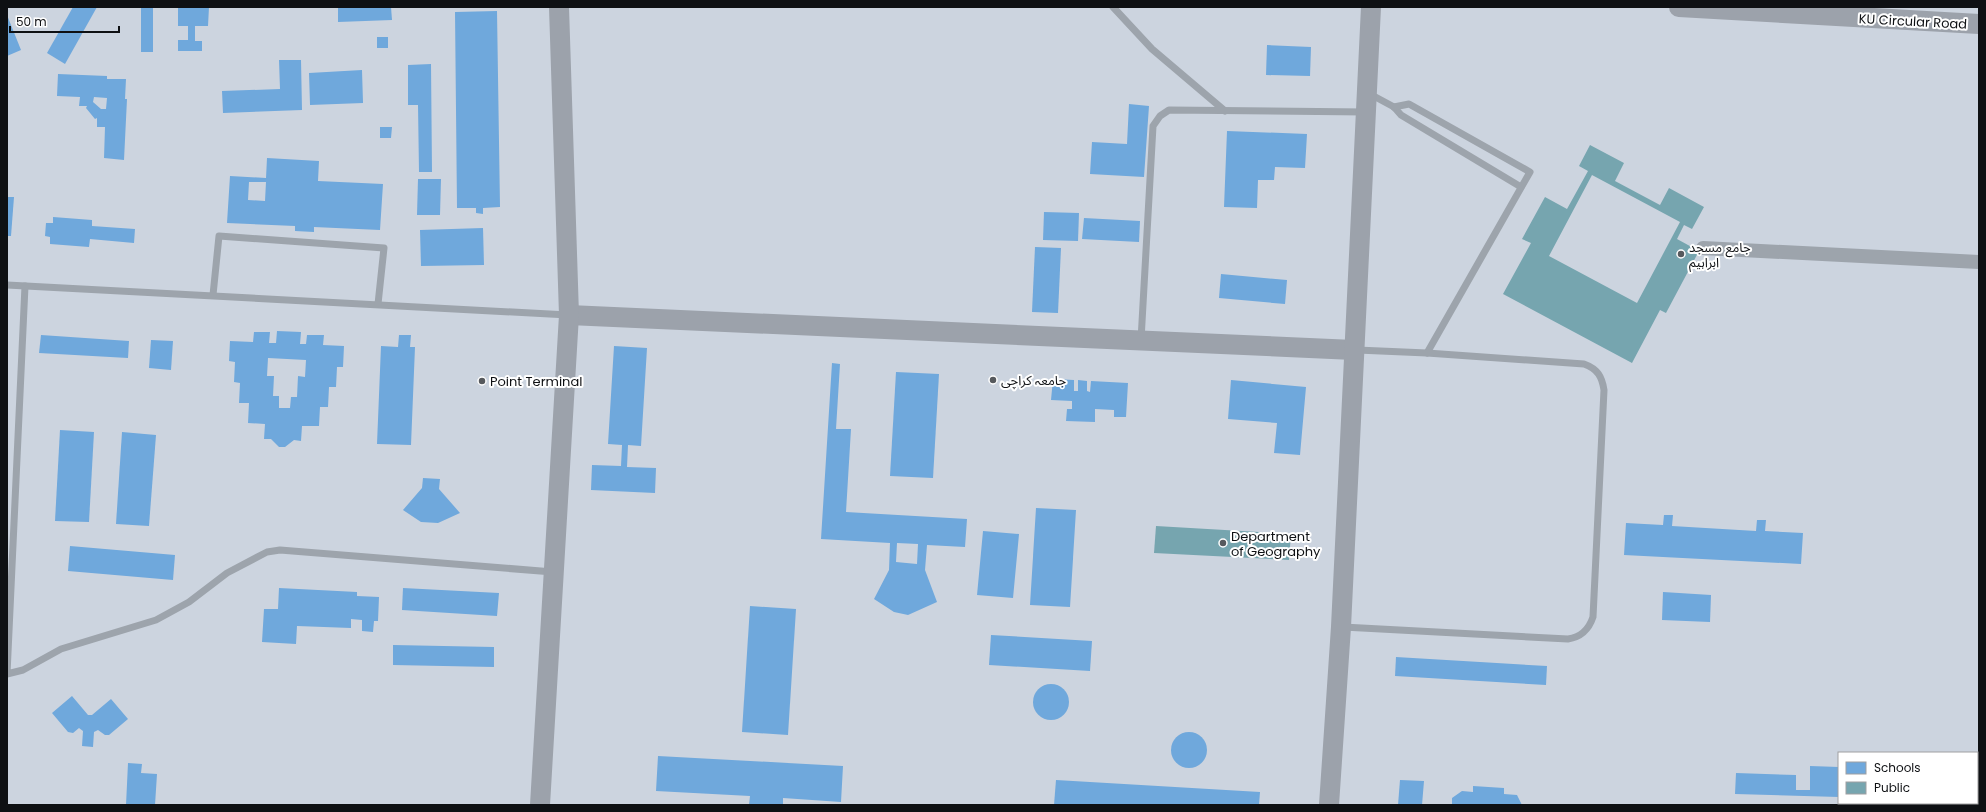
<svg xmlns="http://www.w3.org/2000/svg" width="1986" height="812" font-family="Poppins,'Noto Sans Arabic',sans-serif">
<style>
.built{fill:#ccd4df;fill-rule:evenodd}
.schools{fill:#6fa8dc;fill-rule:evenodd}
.public{fill:#76a5af;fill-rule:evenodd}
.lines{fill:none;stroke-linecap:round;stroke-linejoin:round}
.lane{stroke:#9da4ac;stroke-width:7}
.street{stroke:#9da4ac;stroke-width:14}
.secondary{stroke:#9ca2ab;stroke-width:20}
.poi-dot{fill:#56595d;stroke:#fff;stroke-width:1.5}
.labels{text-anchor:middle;stroke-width:4;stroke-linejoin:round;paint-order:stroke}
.street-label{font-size:13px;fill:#0e1013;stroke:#fff}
.poi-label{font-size:13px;fill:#0e1013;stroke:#fff;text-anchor:start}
</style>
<rect width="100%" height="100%" fill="#dde1e6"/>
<path class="built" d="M7,7H1979V805H7ZM1839,753H1977V803H1839Z"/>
<g class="schools">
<polygon points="73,7 97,7 65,64 47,53"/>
<rect x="141" y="7" width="12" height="45"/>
<polygon points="178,7 209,7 208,26 195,26 195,41 202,41 202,51 178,51 178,40 188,40 188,26 178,26"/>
<polygon points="338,7 391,7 392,20 338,22"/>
<polygon points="497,11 500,207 483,208 483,214 476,213 476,208 457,208 455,12"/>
<polygon points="7,15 21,50 7,56"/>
<rect x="377" y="37" width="11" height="11"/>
<polygon points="1267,45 1311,47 1310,76 1266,75"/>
<polygon points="279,60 301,60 302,110 223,113 222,91 280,89"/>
<polygon points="431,64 432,172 419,172 418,105 408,105 408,65"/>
<polygon points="362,70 363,103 310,105 309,73"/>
<path d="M58,74L107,76V79H126L125,99H127L124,160L104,158L105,127H97V118L95,119L86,108L87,106H79L80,97L57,96ZM94,97L107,98L106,109H101L93,102Z"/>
<polygon points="1129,104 1149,106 1144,177 1090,174 1092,142 1127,144"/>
<polygon points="380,127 392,127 391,138 380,138"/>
<polygon points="1227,131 1307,134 1305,168 1275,167 1274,180 1258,180 1257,208 1224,207"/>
<path d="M267,158L319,161L318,181L383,184L380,230L314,227V232L295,231V226L227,223L230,176L266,178ZM249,182H266L265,201L248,200Z"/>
<polygon points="418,179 441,179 440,215 417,215"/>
<polygon points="7,197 14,197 11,236 7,236"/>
<polygon points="1044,212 1079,213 1078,241 1043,240"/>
<polygon points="53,217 92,220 92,226 135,229 134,243 90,239 89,247 50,244 50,237 45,236 46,223 53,223"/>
<polygon points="1084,218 1140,221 1139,242 1082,239"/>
<polygon points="483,228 484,265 421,266 420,230"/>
<polygon points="1035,247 1061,248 1058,313 1032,312"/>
<polygon points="1221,274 1287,280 1285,304 1219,298"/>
<path d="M277,331L301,332L300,344H306L307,335H324L323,345L344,346L343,367H337L336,387H329L328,407H320L319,426H302L301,441L294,440L285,447H279L271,439H264L265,424L248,423L249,403H239L240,383L234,382L235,362L229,361L230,341L253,342L254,332H270L269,343H276ZM268,358L306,360L305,377L298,376L297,397H291L290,408H279V396H273L274,376H267Z"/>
<polygon points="41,335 129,341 128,358 39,353"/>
<polygon points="399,335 411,335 410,347 415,347 411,445 377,444 381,346 398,347"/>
<polygon points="151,340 173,341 171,370 149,368"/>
<polygon points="614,346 647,348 641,446 628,445 627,467 656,468 655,493 591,490 592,465 621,466 622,445 608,444"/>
<path d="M832,363L840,364L836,429H851L846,512L967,519L965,547L927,545L925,570L937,602L908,615L894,612L874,599L889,570L890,543L821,539ZM897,543L918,544L917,564L896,562Z"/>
<polygon points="896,372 939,374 933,478 890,476"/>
<polygon points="1053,379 1074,380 1074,391 1078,391 1078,380 1087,381 1087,391 1090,392 1091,381 1128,383 1126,417 1114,417 1114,410 1095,409 1095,422 1066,421 1067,409 1072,409 1072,401 1051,400"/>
<polygon points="1231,380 1306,387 1300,455 1274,453 1277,423 1228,419"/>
<polygon points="60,430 94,432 89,522 55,521"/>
<polygon points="122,432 156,435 149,526 116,524"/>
<polygon points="423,478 440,479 439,489 460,513 438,523 421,522 403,510 422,488"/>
<polygon points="1036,508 1076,510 1070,607 1030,605"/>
<polygon points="1664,515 1673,515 1672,526 1756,531 1757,520 1766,520 1765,531 1803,533 1801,564 1624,555 1626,523 1663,525"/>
<polygon points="983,531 1019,534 1013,598 977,595"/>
<polygon points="70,546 175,555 173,580 68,571"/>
<polygon points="279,588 357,592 357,596 379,597 378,621 374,621 373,632 362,631 362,620 351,619 351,628 297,626 296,644 262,642 264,609 278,609"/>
<polygon points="403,588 499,593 497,616 402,610"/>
<polygon points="1663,592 1711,595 1710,622 1662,620"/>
<polygon points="750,606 796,609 788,735 742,732"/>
<polygon points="991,635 1092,641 1090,671 989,665"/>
<polygon points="393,645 494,647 494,667 393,665"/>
<polygon points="1396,657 1547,666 1546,685 1395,676"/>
<circle cx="1051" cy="702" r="18"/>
<polygon points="72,696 88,715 92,715 111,699 128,719 109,735 105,735 98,730 94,732 93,747 82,746 83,731 79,728 73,733 68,732 52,713"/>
<circle cx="1189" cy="750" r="18"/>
<polygon points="658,756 843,766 841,802 783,798 783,805 749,805 750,796 656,791"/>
<polygon points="128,763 142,764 141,773 157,774 155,805 126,805"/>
<polygon points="1810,766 1839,767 1839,797 1735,794 1736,773 1796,775 1796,790 1810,790"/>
<polygon points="1056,780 1260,792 1259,805 1054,805"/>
<polygon points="1400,780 1424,781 1422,805 1398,805"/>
<polygon points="1473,786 1504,788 1504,794 1517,795 1522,805 1452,805 1452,798 1462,791 1473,792"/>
</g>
<g class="public">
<path d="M1590,145L1624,163L1615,181L1660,205L1669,188L1704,207L1692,229L1684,225L1677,239L1699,251L1666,313L1660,310L1632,363L1503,294L1531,243L1522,239L1545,197L1567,209L1588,171L1579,166ZM1592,175L1680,222L1637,303L1549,256Z"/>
<polygon points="1156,526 1291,534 1289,560 1154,553"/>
</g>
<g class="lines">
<g class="lane">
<polyline points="1113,7 1152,49 1225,111"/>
<polyline points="1368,93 1394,107 1401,115 1521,187"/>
<polyline points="1394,107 1409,104 1530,172 1427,353"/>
<polyline points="7,285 568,315"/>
<polyline points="25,286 7,674 23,670 61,649 156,620 189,602 227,573 267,552 280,550 553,572"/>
<polyline points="213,295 219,236 384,248 378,304"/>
<polyline points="1141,340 1153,126 1160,116 1169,110 1365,112"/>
<path d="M1343,627L1568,639C1582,637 1589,629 1593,617L1604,390C1602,377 1598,369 1584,364L1427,353L1357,350"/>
</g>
<polyline class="street" points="1703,248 1979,262"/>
<g class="secondary">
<polyline points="1679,7 1979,24"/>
<polyline points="569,315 1354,350"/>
<polyline points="540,805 569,315 559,7"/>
<polyline points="1329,805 1341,627 1371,7"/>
</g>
</g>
<g class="poi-dot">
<circle cx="1681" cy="254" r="4"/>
<circle cx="993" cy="380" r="4"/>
<circle cx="482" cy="381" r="4"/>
<circle cx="1223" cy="543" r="4"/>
</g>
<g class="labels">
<g class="street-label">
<text transform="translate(1913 21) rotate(3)" y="5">KU Circular Road</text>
</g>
<g class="poi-label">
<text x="1689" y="252">جامع مسجد<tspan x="1689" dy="15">ابراہیم</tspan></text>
<text x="1001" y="385">جامعہ کراچی</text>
<text x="490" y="386">Point Terminal</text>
<text x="1231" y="541">Department<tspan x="1231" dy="15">of Geography</tspan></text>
</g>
</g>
<rect width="1986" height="812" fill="none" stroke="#0e1013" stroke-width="16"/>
<rect x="1838" y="752" width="140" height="52" fill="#ffffff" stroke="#9f9fa1"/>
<rect x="1846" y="762" width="20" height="12" fill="#6fa8dc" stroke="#9f9fa1"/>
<text x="1874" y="772" font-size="12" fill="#0e1013">Schools</text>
<rect x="1846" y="782" width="20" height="12" fill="#76a5af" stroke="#9f9fa1"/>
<text x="1874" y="792" font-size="12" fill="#0e1013">Public</text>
<path d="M10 26v6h109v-6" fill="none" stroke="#0e1013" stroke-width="2"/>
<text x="16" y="26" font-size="12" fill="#0e1013" stroke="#ffffff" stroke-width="3" paint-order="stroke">50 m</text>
</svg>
